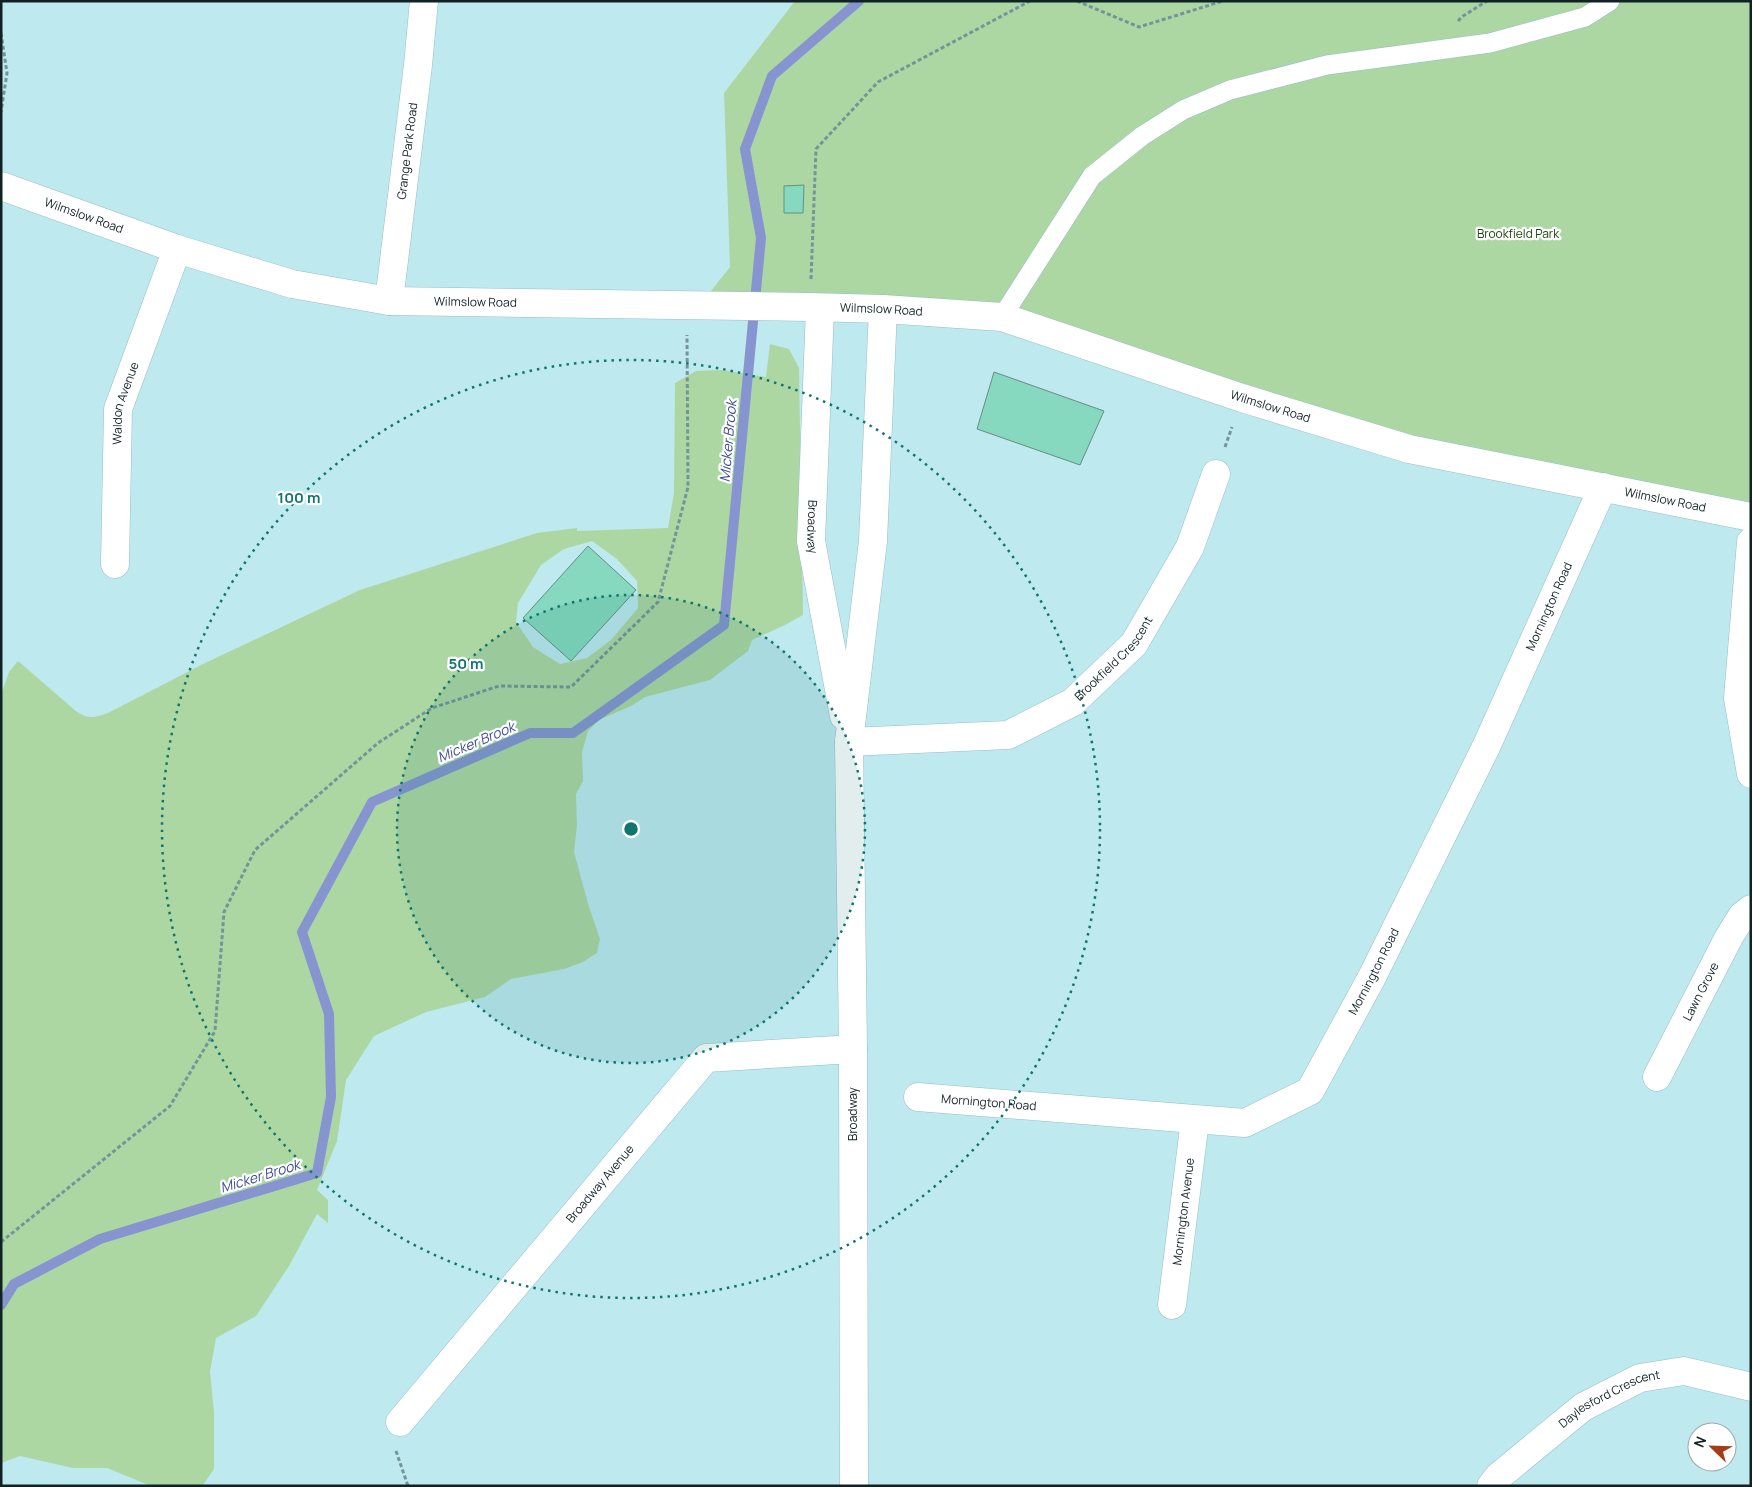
<svg xmlns="http://www.w3.org/2000/svg" width="1752" height="1487" font-family="Manrope,sans-serif">
<style>
.green{fill:#add7a2;fill-rule:evenodd}
.lines{fill:none;stroke-linecap:round;stroke-linejoin:round}
.stream{stroke:#8695d0;stroke-width:10}
.building{fill:#86d9bf;stroke:#688d81}
.service-casing{stroke:#95bfc4;stroke-width:20}
.minor-casing{stroke:#95bfc4;stroke-width:29}
.tertiary-casing{stroke:#95bfc4;stroke-width:29}
.primary-casing{stroke:#95bfc4;stroke-width:29}
.path{stroke:#749499;stroke-width:3;stroke-dasharray:4 2.5;stroke-linecap:butt}
.service{stroke:#fff;stroke-width:19}
.minor{stroke:#fff;stroke-width:28}
.tertiary{stroke:#fff;stroke-width:28}
.primary{stroke:#fff;stroke-width:28}
.ring{fill:none;stroke:#0f766e;stroke-width:2.5;stroke-dasharray:2.5 5}
.labels{text-anchor:middle;stroke-width:4.5;stroke-linejoin:round;paint-order:stroke}
.street-label{font-size:12px;fill:#112224;stroke:#fff}
.park-label{font-size:12px;fill:#1c460e;stroke:#fff}
.water-label{font-size:14px;font-style:italic;fill:#404e97;stroke:#fff}
.centre{fill:#0f766e;stroke:#fff;stroke-width:2.5}
.ring-label{font-size:15px;text-anchor:middle;font-weight:bold;fill:#0f766e;stroke:#fff;stroke-width:4.5;stroke-linejoin:round;paint-order:stroke}
</style>
<rect width="100%" height="100%" fill="#bee9ef"/>
<g class="green">
<polygon points="795,1 1751,1 1751,517 1409,449 1002,317 700,305 730,267 724,93"/>
<path d="M770,344L789,349L799,368L803,615L783,626L752,640L748,651L710,680L645,697L631,706L599,720L588,731L582,752L583,781L576,794L577,825L574,852L589,907L600,939L597,953L583,962L564,969L511,979L485,997L426,1012L374,1036L346,1080L337,1141L317,1190L328,1200V1223L317,1214L289,1266L256,1316L216,1338L210,1372L214,1412V1469L203,1485L151,1486L107,1468H73L20,1456L1,1463V695L9,672L18,661L77,712C90,720 95,717 108,713L203,664L360,590L537,533L577,528V531L668,528L674,493L675,383L696,371L722,370L766,377ZM592,541L617,559L637,581L638,608L611,640L587,658L560,664L533,647L516,622L518,603L541,565L564,549Z"/>
</g>
<g class="lines">
<polyline class="stream" points="1,1305 14,1284 100,1239 317,1173 331,1097 329,1014 302,932 372,802 530,733 573,733 724,625 761,238 745,149 772,76 859,1"/>
</g>
<g class="building">
<polygon points="804,185 803,213 784,213 784,186"/>
<polygon points="994,372 1104,411 1080,465 977,429"/>
<polygon points="588,546 636,590 571,661 523,618"/>
</g>
<g class="lines">
<defs>
<polyline id="service" points="1002,317 1092,176 1142,136 1183,110 1230,90 1327,65 1490,43 1585,17 1610,1"/>
<g id="minor">
<path id="s1" d="M389,301L418,65L424,1"/>
<polyline points="1751,542 1738,698 1751,774"/>
<path id="s2" d="M115,564L118,409L177,249"/>
<path id="s3" d="M849,742L1008,735L1073,702L1134,644L1190,547L1216,474"/>
<path id="s4" d="M1657,1077L1729,937L1742,916L1751,909"/>
<path id="s5" d="M918,1097L1245,1123L1310,1091L1372,977L1486,747L1603,487"/>
<path id="s6" d="M1172,1305L1195,1120"/>
<path id="s7" d="M400,1422L706,1058L853,1049"/>
<path id="s8" d="M1491,1486L1499,1476L1583,1407L1640,1378L1684,1371L1751,1387"/>
</g>
<g id="tertiary">
<path id="s9" d="M820,308L811,541L844,716"/>
<polyline points="854,1486 853,1049 849,742 873,541 883,309"/>
</g>
<g id="primary">
<path id="s10" d="M1,186L177,249L292,284L389,301L810,307L883,309L1002,317L1242,398L1409,449L1751,517"/>
</g>
</defs>
<use href="#service" class="service-casing"/>
<use href="#minor" class="minor-casing"/>
<use href="#tertiary" class="tertiary-casing"/>
<use href="#primary" class="primary-casing"/>
<g class="path">
<polyline points="1077,1 1139,27 1223,1"/>
<polyline points="1458,21 1463,16 1487,1"/>
<polyline points="1,33 7,73 1,112"/>
<polyline points="811,279 816,149 878,82 1030,1"/>
<polyline points="1225,447 1232,427"/>
<polyline points="1,1242 170,1106 215,1031 224,912 255,850 378,743 432,708 499,686 571,687 658,602 688,487 687,335"/>
<polyline points="396,1451 408,1486"/>
</g>
<use href="#service" class="service"/>
<use href="#minor" class="minor"/>
<use href="#tertiary" class="tertiary"/>
<use href="#primary" class="primary"/>
</g>
<circle cx="631" cy="829" r="234" fill="#0f766e" fill-opacity=".12"/>
<g class="ring">
<circle cx="631" cy="829" r="234"/>
<circle cx="631" cy="829" r="469"/>
</g>
<g class="labels">
<g class="street-label">
<text dy="4" stroke="none"><textPath href="#s1" startOffset="151">Grange Park Road</textPath></text>
<text dy="4" stroke="none"><textPath href="#s10" startOffset="88">Wilmslow Road</textPath></text>
<text dy="4" stroke="none"><textPath href="#s10" startOffset="492">Wilmslow Road</textPath></text>
<text dy="4" stroke="none"><textPath href="#s10" startOffset="898">Wilmslow Road</textPath></text>
<text dy="4" stroke="none"><textPath href="#s2" startOffset="162">Waldon Avenue</textPath></text>
<text dy="4" stroke="none"><textPath href="#s10" startOffset="1302">Wilmslow Road</textPath></text>
<text dy="4" stroke="none"><textPath href="#s10" startOffset="1708">Wilmslow Road</textPath></text>
<text dy="4" stroke="none"><textPath href="#s9" startOffset="219">Broadway</textPath></text>
<text dy="4" stroke="none"><textPath href="#s5" startOffset="941">Mornington Road</textPath></text>
<text dy="4" stroke="none"><textPath href="#s3" startOffset="292">Brookfield Crescent</textPath></text>
<text dy="4" stroke="none"><textPath href="#s5" startOffset="536">Mornington Road</textPath></text>
<text dy="4" stroke="none"><textPath href="#s4" startOffset="96">Lawn Grove</textPath></text>
<text dy="4" stroke="none"><textPath href="#s5" startOffset="71">Mornington Road</textPath></text>
<text transform="translate(853 1114) rotate(-90)" y="4">Broadway</text>
<text dy="4" stroke="none"><textPath href="#s7" startOffset="311">Broadway Avenue</textPath></text>
<text dy="4" stroke="none"><textPath href="#s6" startOffset="94">Mornington Avenue</textPath></text>
<text dy="4" stroke="none"><textPath href="#s8" startOffset="149">Daylesford Crescent</textPath></text>
</g>
<g class="park-label">
<text x="1518" y="238">Brookfield Park</text>
</g>
<g class="water-label">
<text transform="translate(728 441) rotate(-85)" y="5">Micker Brook</text>
<text transform="translate(476 742) rotate(-23)" y="5">Micker Brook</text>
<text transform="translate(260 1176) rotate(-17)" y="5">Micker Brook</text>
</g>
</g>
<circle cx="631" cy="829" r="8" class="centre"/>
<g class="ring-label">
<text x="299" y="503">100 m</text>
<text x="466" y="669">50 m</text>
</g>
<rect width="1752" height="1487" fill="none" stroke="#112224" stroke-width="5"/>
<g transform="translate(1712 1447) rotate(293)"><circle r="24" fill="#ffffff" stroke="#a0a7a7"/>
<path d="M0-4L9 19L0 12L-9 19Z" fill="#a43d16"/>
<text y="-8" font-size="14" font-weight="bold" text-anchor="middle" fill="#112224">N</text>
</g>
</svg>
